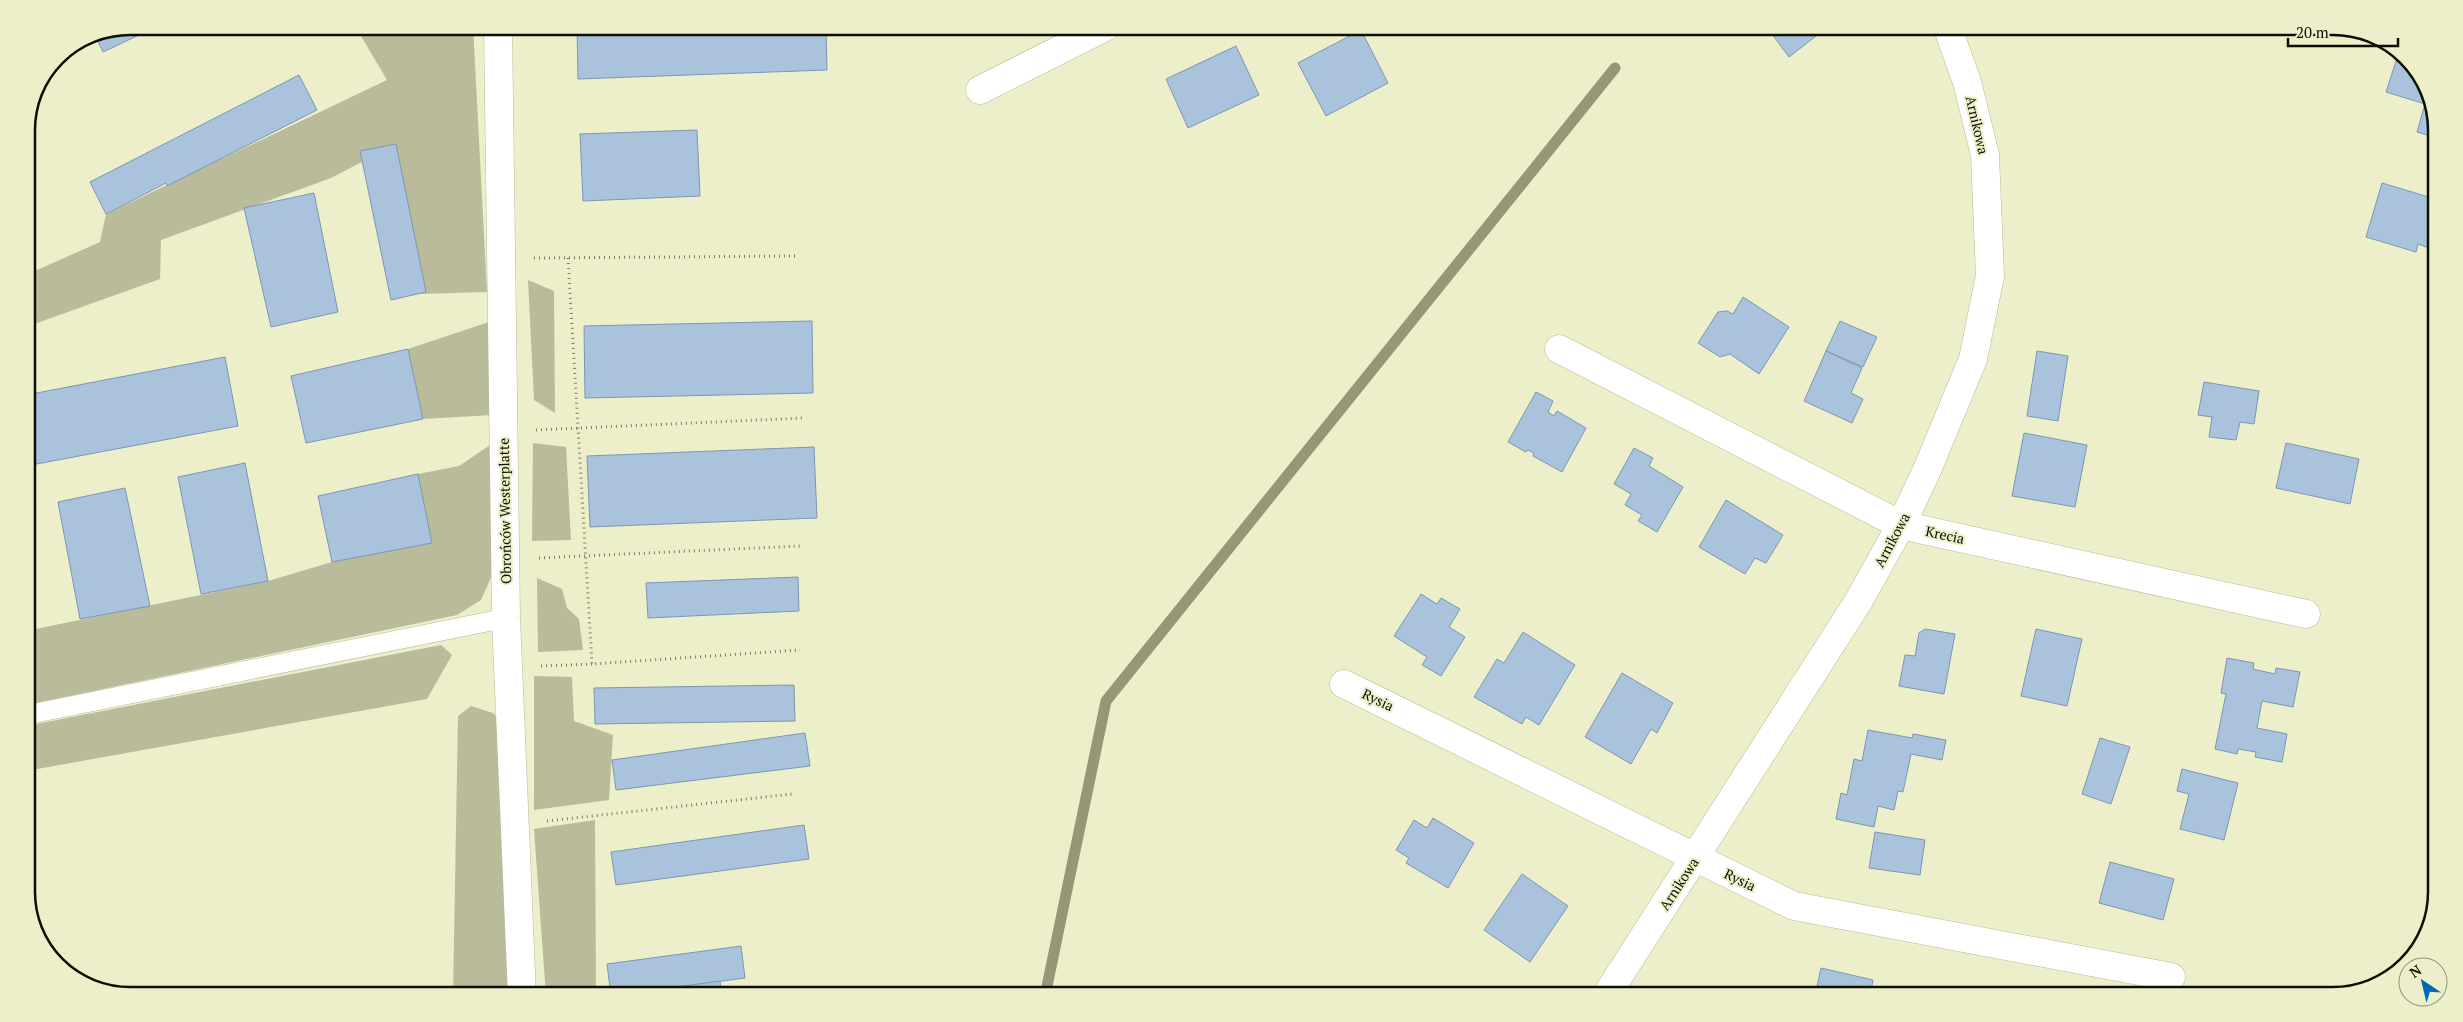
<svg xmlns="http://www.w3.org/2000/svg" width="2463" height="1022" font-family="'PT Serif',serif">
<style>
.green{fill:#b9bb9b}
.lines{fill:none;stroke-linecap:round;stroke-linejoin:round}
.stream{stroke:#959777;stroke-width:11}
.building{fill:#aac3dd;stroke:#7d96b2}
.service-casing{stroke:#b8bb96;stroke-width:20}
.minor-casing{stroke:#b8bb96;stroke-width:29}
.path{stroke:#7c7e65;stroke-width:3;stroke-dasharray:1 4;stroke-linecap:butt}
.service{stroke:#fff;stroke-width:19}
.minor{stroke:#fff;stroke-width:28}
.labels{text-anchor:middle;stroke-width:4;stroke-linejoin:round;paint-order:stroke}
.street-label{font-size:14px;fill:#0e0f03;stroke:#ecefc9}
.rim{fill:none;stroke:#0e0f03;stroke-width:2.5}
</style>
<rect width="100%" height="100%" fill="#ecefc9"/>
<g class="green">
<polygon points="355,26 473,26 487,292 419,294 396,144 331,178 161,240 160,279 26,327 26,275 100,242 106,214 387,80"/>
<polygon points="528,280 554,291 555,413 534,400"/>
<polygon points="489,322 492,415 423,419 408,349"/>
<polygon points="533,443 566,447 571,540 532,541"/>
<polygon points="490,445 494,571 481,600 457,615 26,705 26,631 268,581 332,562 431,543 418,474 459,466"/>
<polygon points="537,578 562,589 567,608 579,619 583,650 538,652"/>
<polygon points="441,645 452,655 427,699 26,771 26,726"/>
<polygon points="534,676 572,677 574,721 613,735 609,800 534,810"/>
<polygon points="471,706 493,713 501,723 509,996 453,996 458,716"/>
<polygon points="595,820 596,996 546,996 534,829"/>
</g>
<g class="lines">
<polyline class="stream" points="1045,996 1106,701 1615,68"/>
</g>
<g class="building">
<polygon points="130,26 158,26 103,52 94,33"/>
<polygon points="577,26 826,26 827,70 578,79"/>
<polygon points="1766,26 1829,26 1789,57"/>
<polygon points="1361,30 1388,83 1326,116 1298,63"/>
<polygon points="1236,46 1259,95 1188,128 1166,79"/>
<polygon points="2398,55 2419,72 2437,124 2437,138 2417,132 2425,104 2386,92"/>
<polygon points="299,75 317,110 167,186 166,183 106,214 90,182"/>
<polygon points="697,130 700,196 583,201 580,134"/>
<polygon points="396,144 426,292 391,300 360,151"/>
<polygon points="2382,183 2432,198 2427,212 2437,215 2437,222 2429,248 2418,244 2416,252 2366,237"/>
<polygon points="314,193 338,312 271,327 244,208"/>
<polygon points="1743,297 1789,327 1759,374 1730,354 1720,357 1698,343 1718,312 1727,311 1733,314"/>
<polygon points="812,321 813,393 585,398 584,326"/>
<polygon points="1840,321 1877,337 1863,367 1826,351"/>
<polygon points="408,349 423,419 306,443 291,376"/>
<polygon points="1826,351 1862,368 1851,393 1863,399 1852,423 1804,401"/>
<polygon points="2037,351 2068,356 2058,421 2027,416"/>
<polygon points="225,357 238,426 26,466 26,395"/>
<polygon points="2204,382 2259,391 2254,424 2240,422 2236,440 2209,437 2212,417 2198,415"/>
<polygon points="1536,392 1553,401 1548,412 1554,416 1557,411 1586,428 1562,472 1533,456 1534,453 1528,450 1526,452 1508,442"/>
<polygon points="2024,433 2087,445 2075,507 2012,496"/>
<polygon points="2286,443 2359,459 2350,504 2276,488"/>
<polygon points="814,447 817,518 590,527 587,456"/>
<polygon points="1634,448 1653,458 1649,466 1683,487 1657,532 1638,521 1642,515 1625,505 1631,494 1614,484"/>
<polygon points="245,463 268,581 201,594 178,477"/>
<polygon points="418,474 432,543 332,562 318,496"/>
<polygon points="125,488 150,606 80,619 58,502"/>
<polygon points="1726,500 1783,535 1766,563 1755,558 1745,574 1699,547"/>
<polygon points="798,577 799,611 648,618 646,583"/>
<polygon points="1421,594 1437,604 1441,598 1460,609 1449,627 1465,637 1441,676 1422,665 1427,657 1394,636"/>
<polygon points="1925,629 1955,634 1944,694 1899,686 1905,655 1915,656 1919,633"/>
<polygon points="2036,629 2082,639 2067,706 2021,696"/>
<polygon points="1523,632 1575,665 1539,725 1526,717 1522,724 1474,697 1497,659 1504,663"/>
<polygon points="2227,658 2254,663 2253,669 2275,674 2276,668 2300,672 2293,707 2262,701 2257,728 2287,734 2282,762 2255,757 2256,752 2238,749 2237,754 2215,749 2226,694 2221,693"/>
<polygon points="1622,673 1673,703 1657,733 1651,729 1631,764 1585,737"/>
<polygon points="794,685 795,721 595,724 594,688"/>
<polygon points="1868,730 1912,738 1913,734 1946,740 1942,760 1911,754 1903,792 1898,791 1894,810 1878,806 1874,827 1836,819 1841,793 1847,795 1854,759 1862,761"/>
<polygon points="805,733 810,766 616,790 612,760"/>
<polygon points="2100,738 2130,747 2111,804 2082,794"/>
<polygon points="2182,769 2238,783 2224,840 2180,829 2189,794 2177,791"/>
<polygon points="1433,818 1474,843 1448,888 1406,863 1409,858 1396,850 1414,820 1427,828"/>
<polygon points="804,825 809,859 616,885 611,852"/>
<polygon points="1875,832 1925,840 1920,875 1869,868"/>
<polygon points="2110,862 2174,879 2163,920 2099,903"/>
<polygon points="1522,874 1568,906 1530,962 1484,930"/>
<polygon points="741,946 745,978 611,996 607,964"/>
<polygon points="1821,968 1873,980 1870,996 1815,996"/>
<polygon points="720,981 722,996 611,996"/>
<polygon points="1921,990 1941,994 1941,996 1920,996"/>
</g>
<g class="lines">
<defs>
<polyline id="service" points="26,715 506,618"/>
<g id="minor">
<polyline points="498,26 506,618 522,996"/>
<polyline points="980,90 1107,26"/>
<polyline points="1559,349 1901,525 2306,614"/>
<polyline points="1344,684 1794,906 2171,977"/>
<polyline points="1606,996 1858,602 1901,525 1927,470 1973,359 1990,276 1985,155 1967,82 1947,26"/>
</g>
</defs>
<use href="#service" class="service-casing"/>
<use href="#minor" class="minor-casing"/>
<g class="path">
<polyline points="534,258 796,256"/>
<polyline points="568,258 592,664 800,650"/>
<polyline points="536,430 803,418"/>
<polyline points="539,558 800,546"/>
<polyline points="541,666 592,664"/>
<polyline points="547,821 792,794"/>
</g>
<use href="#service" class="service"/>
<use href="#minor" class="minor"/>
</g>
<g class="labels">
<g class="street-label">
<text transform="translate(1977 125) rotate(77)" y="5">Arnikowa</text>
<text transform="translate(505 511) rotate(-91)" y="5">Obrońców Westerplatte</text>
<text transform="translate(1945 535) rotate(12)" y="5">Krecia</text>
<text transform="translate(1892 540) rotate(-62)" y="5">Arnikowa</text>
<text transform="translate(1378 700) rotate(26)" y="5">Rysia</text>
<text transform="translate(1740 880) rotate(26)" y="5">Rysia</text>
<text transform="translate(1679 884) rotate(-57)" y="5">Arnikowa</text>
</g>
</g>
<path d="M0 0H2463V1022H0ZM130 35H2333A95 95 0 0 1 2428 130V892A95 95 0 0 1 2333 987H130A95 95 0 0 1 35 892V130A95 95 0 0 1 130 35Z" fill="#ecefc9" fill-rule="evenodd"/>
<path class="rim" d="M130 35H2333A95 95 0 0 1 2428 130V892A95 95 0 0 1 2333 987H130A95 95 0 0 1 35 892V130A95 95 0 0 1 130 35Z"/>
<g transform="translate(2423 982) rotate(325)"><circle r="24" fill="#ecefc9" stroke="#93957a"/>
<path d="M0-4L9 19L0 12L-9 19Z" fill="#0667b4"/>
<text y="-8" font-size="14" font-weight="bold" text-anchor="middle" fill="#0e0f03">N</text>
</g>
<path d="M2288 38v8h110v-8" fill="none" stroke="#0e0f03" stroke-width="2.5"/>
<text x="2296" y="38" font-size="15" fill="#0e0f03" stroke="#ecefc9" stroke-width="4" paint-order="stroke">20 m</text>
</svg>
